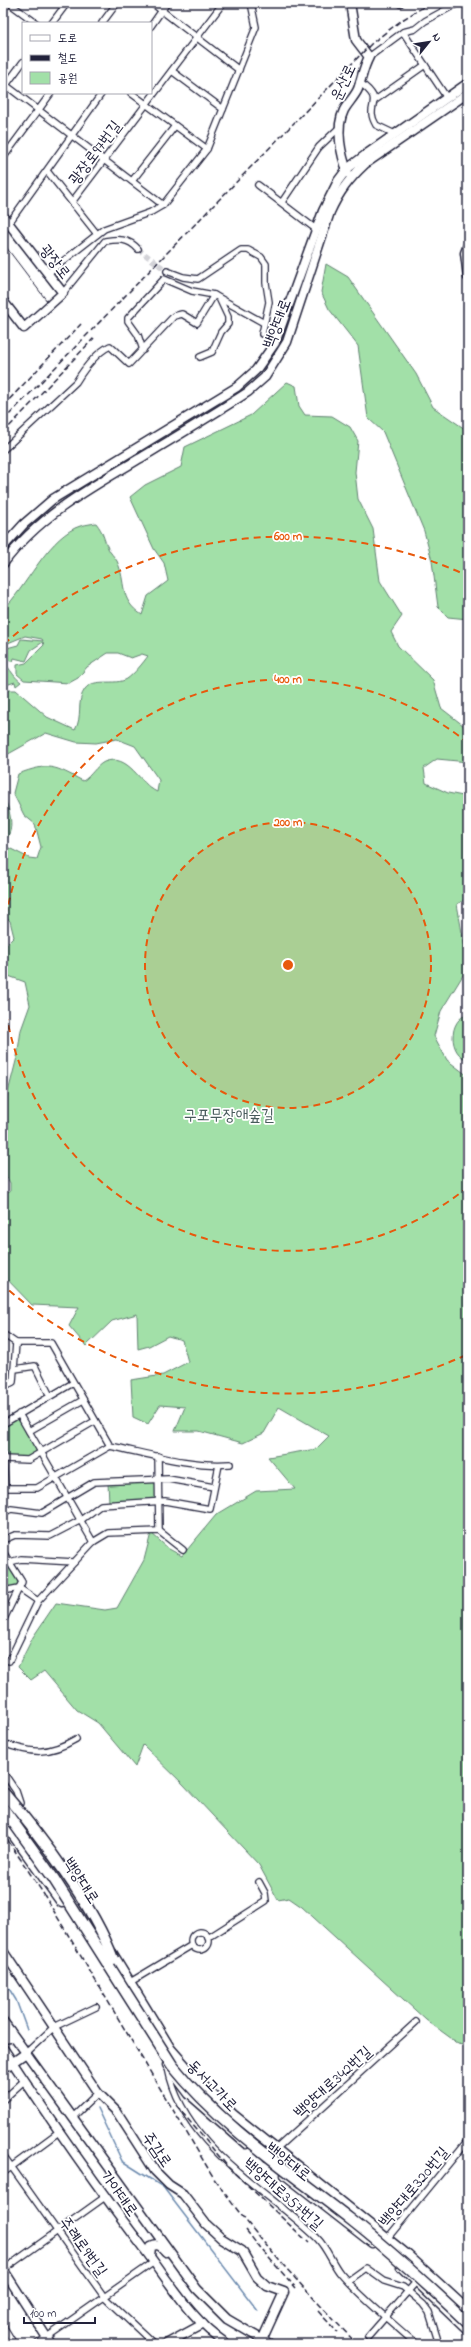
<svg xmlns="http://www.w3.org/2000/svg" width="471" height="2347" font-family="'Indie Flower','Poor Story',sans-serif">
<style>
.green{fill:#a2e0a8;stroke:#628172}
.lines{fill:none;stroke-linecap:round;stroke-linejoin:round}
.stream{stroke:#6d8baf;stroke-width:1.5}
.street-tunnel{stroke:#d3d3d8;stroke-width:5.5;stroke-dasharray:5.5 3;stroke-linecap:butt}
.street-casing{stroke:#22223b;stroke-width:8}
.secondary-casing{stroke:#22223b;stroke-width:11}
.highway-casing{stroke:#22223b;stroke-width:13}
.street{stroke:#fff;stroke-width:5.5}
.secondary{stroke:#fff;stroke-width:8}
.highway{stroke:#fff;stroke-width:10}
.tram{stroke:#22223b;stroke-width:1}
.rail{stroke:#22223b;stroke-width:1.5;stroke-dasharray:6 3;stroke-linecap:butt}
.highway-bridge-casing{stroke:#22223b;stroke-width:13;stroke-linecap:butt}
.highway-bridge{stroke:#fff;stroke-width:10}
.ring{fill:none;stroke:#e8590c;stroke-width:2;stroke-dasharray:7 5}
.labels{text-anchor:middle;stroke-width:3.5;stroke-linejoin:round;paint-order:stroke}
.street-label{font-size:16px;fill:#22223b;stroke:#fff}
.park-label{font-size:16px;fill:#485b5c;stroke:#fff}
.centre{fill:#e8590c;stroke:#fff;stroke-width:2}
.ring-label{font-size:12px;text-anchor:middle;font-weight:bold;fill:#e8590c;stroke:#fff;stroke-width:3.5;stroke-linejoin:round;paint-order:stroke}
</style>
<rect width="100%" height="100%" fill="#fff"/>
<filter id="ink" filterUnits="userSpaceOnUse"><feTurbulence type="fractalNoise" baseFrequency=".025" numOctaves="2"/><feDisplacementMap in="SourceGraphic" scale="8" xChannelSelector="R" yChannelSelector="G"/><feConvolveMatrix kernelMatrix="1 2 1 2 8 2 1 2 1" color-interpolation-filters="sRGB"/></filter>
<g filter="url(#ink)">
<g class="green">
<polygon points="326,264 348,277 416,374 433,407 468,431 468,619 448,617 438,607 432,561 424,531 383,432 368,418 358,346 329,309 321,292"/>
<path d="M287,382L296,386L299,406L305,415L332,416L350,427L358,441L355,472L358,499L373,529L380,581L402,616L391,632L398,646L433,680L441,708L468,729V762L437,759L424,768L426,783L448,793L468,797V898L457,904L468,967L441,1011L434,1036L447,1060L468,1076V2047L459,2044L426,2020L302,1907L289,1898L278,1900L259,1865L183,1784L143,1745L135,1767L98,1723L77,1710L44,1671L31,1680L18,1667L33,1637L56,1603L105,1610L117,1608L144,1560L151,1533L169,1549L182,1556L216,1515L256,1491L295,1489L268,1457L316,1449L329,1436L279,1407L264,1433L243,1443L199,1431H175L185,1407L160,1405L148,1424L133,1417L131,1380L163,1375L188,1362L182,1340L168,1336L149,1346L138,1349L137,1314L112,1321L86,1346L69,1326L79,1307L32,1305L3,1275V1194L10,1192V1183L3,1170V1126L5,1104L17,1057L21,1030L30,1005L25,982L3,974V948L14,937L10,921L3,914V845L29,858L37,859L41,847L35,824L24,815L13,793L18,774C50,762 54,766 83,781C91,776 96,766 104,762C129,752 139,784 157,792L159,780L135,746L117,739L96,743L76,742L46,733L3,757V690H16L47,717L75,730C83,717 76,701 85,689C94,677 115,686 127,679C134,674 143,663 148,656L142,654L131,658L118,653H108L87,667L78,678L69,683L24,680L17,674V665L26,663L44,645L43,642L31,650L26,661L14,658L13,662L8,660L7,666C12,672 15,678 21,682L16,686L15,682L3,686V649L18,645L21,639L43,641L42,639L25,636L3,645V610C27,586 45,543 75,528C81,525 90,524 96,523C104,533 103,538 108,548C110,553 114,556 117,561C127,583 118,599 142,615L148,596L168,581L164,563L154,549L130,497L145,485L181,467L185,447L251,415Z"/>
<path d="M3,795C9,808 15,826 7,838L3,837Z"/>
<path d="M468,1014V1060C448,1054 448,1020 468,1014Z"/>
<polygon points="18,1418 38,1451 28,1457 6,1457 3,1446 3,1427"/>
<polygon points="155,1479 157,1501 109,1502 108,1483"/>
<polygon points="3,1556 18,1580 17,1586 3,1588"/>
</g>
<g class="lines">
<g class="stream">
<polyline points="3,1979 16,2000 27,2030"/>
<polyline points="97,2108 122,2161 163,2187 258,2311"/>
</g>
<polyline class="street-tunnel" points="138,249 167,271"/>
<defs>
<g id="street">
<polyline points="9,3 36,23"/>
<polyline points="152,3 239,70"/>
<polyline points="400,4 401,3"/>
<polyline points="52,23 67,3"/>
<polyline points="102,23 117,3"/>
<polyline points="151,26 167,3"/>
<polyline points="403,32 447,98"/>
<polyline points="369,57 403,32 415,29 425,21 458,3"/>
<polyline points="172,71 223,109"/>
<path d="M359,82C388,103 363,103 376,125L395,134"/>
<polyline points="3,83 163,205"/>
<polyline points="3,89 23,62"/>
<polyline points="131,93 207,149"/>
<polyline points="374,101 425,65"/>
<polyline points="3,158 51,93"/>
<polyline points="47,171 97,234"/>
<polyline points="132,181 175,126"/>
<polyline points="258,185 317,230"/>
<polyline points="72,202 223,3"/>
<polyline points="282,202 319,147 340,127"/>
<polyline points="9,223 102,93"/>
<polyline points="167,271 183,277 198,279 241,250 248,250 261,257 266,264 266,283 269,302 262,334"/>
<polyline points="48,273 104,229 151,212 163,205 207,149 256,27 251,3"/>
<path d="M63,293L105,241C119,239 128,238 138,249"/>
<polyline points="143,350 138,335 128,321 128,318 164,279 192,291 214,295 264,323"/>
<polyline points="200,357 212,352 221,332 228,324 228,317 220,300"/>
<path d="M3,450L76,382C84,369 96,353 110,346L129,364L174,316L182,314L197,323L214,295"/>
<polyline points="3,1121 3,1123"/>
<polyline points="3,1334 16,1343"/>
<polyline points="15,1369 35,1366 50,1396"/>
<polyline points="3,1387 13,1382 16,1343 51,1343 110,1446"/>
<polyline points="19,1414 93,1542"/>
<polyline points="3,1424 73,1383"/>
<polyline points="29,1431 83,1400"/>
<polyline points="3,1454 5,1487"/>
<polyline points="158,1456 159,1531"/>
<polyline points="4,1459 28,1460 95,1421"/>
<path d="M3,1488H37L110,1446C149,1454 191,1467 230,1464"/>
<polyline points="3,1513 11,1509 42,1513 94,1482 168,1479 214,1487"/>
<polyline points="3,1540 15,1535 50,1536 81,1520 101,1505 165,1501 210,1509 219,1465"/>
<polyline points="3,1552 22,1582 3,1621"/>
<polyline points="10,1562 21,1559 74,1562"/>
<polyline points="3,1591 19,1588 38,1601"/>
<polyline points="3,1659 9,1661 38,1601 93,1542 108,1533 159,1531 183,1550"/>
<path d="M3,1743C32,1754 49,1755 76,1739"/>
<polyline points="3,1772 16,1791 20,1803 17,1811"/>
<circle cx="200" cy="1941" r="9"/>
<polyline points="208,1938 266,1901 265,1893 259,1882"/>
<polyline points="127,1984 192,1945"/>
<polyline points="26,2053 54,2027 96,2007"/>
<path d="M168,2068C183,2146 264,2187 317,2238C327,2248 332,2263 340,2273C362,2299 391,2321 416,2344"/>
<polyline points="3,2100 25,2080"/>
<polyline points="73,2117 98,2093"/>
<polyline points="3,2155 105,2298 154,2344"/>
<polyline points="266,2158 416,2022"/>
<polyline points="3,2173 60,2131"/>
<polyline points="386,2240 468,2140"/>
<polyline points="3,2270 105,2197"/>
<polyline points="348,2281 366,2268 384,2281 403,2287 423,2304 429,2312 439,2344"/>
<polyline points="3,2326 14,2344"/>
<polyline points="368,2337 416,2282"/>
<polyline points="37,2344 154,2262"/>
</g>
<g id="secondary">
<polyline points="3,4 3,3"/>
<path d="M348,173C341,155 335,128 344,110C348,103 355,96 358,89C362,78 363,68 369,57L356,40L350,3"/>
<polyline points="3,216 63,293 24,328 3,301"/>
<polyline points="468,245 465,253 468,277"/>
<polyline points="3,547 24,524 53,499 237,387 256,370 275,343 323,211 338,181 347,169 368,153 468,83"/>
<path d="M3,564C39,515 93,486 144,456C179,435 214,414 248,392L265,377L287,342L330,212C339,192 349,179 365,164L468,93"/>
<polyline points="3,1951 98,2093 117,2112 155,2171 169,2185 183,2194 206,2224 221,2238 242,2251 257,2277 267,2286 284,2292 262,2340"/>
<polyline points="112,1952 171,2049 201,2083 233,2114 408,2255 468,2310"/>
<polyline points="3,2021 197,2289 227,2319 270,2344"/>
<polyline points="3,2039 10,2038 10,2031"/>
<path d="M3,2048C49,2118 97,2187 148,2254C172,2286 193,2322 227,2344"/>
<polyline points="167,2065 189,2094 246,2144"/>
<polyline points="3,2069 26,2053"/>
<polyline points="285,2175 372,2243"/>
<path d="M150,2256L151,2247C158,2243 161,2246 166,2252"/>
<polyline points="401,2267 468,2331"/>
<polyline points="3,2269 51,2344"/>
<polyline points="166,2344 203,2324"/>
</g>
<polyline id="highway" points="3,1820 62,1902"/>
</defs>
<use href="#street" class="street-casing"/>
<use href="#secondary" class="secondary-casing"/>
<use href="#highway" class="highway-casing"/>
<use href="#street" class="street"/>
<use href="#secondary" class="secondary"/>
<use href="#highway" class="highway"/>
<polyline class="tram" points="3,243 47,301"/>
<g class="rail">
<polyline points="3,406 81,324"/>
<polyline points="3,421 372,43 402,20 430,3"/>
<polyline points="3,433 94,338"/>
<path d="M3,1833L43,1893L215,2180C257,2239 307,2292 357,2344"/>
<polyline points="176,2105 229,2168 309,2243"/>
<polyline points="246,2230 260,2248 296,2288"/>
<polyline points="318,2311 338,2333"/>
</g>
<defs>
<g id="highway-bridge">
<path d="M3,1792C40,1835 94,1906 113,1959"/>
<path d="M3,1808L54,1879L172,2065C222,2127 289,2171 350,2219C392,2252 430,2287 468,2323"/>
</g>
</defs>
<use href="#highway-bridge" class="highway-bridge-casing"/>
<use href="#highway-bridge" class="highway-bridge"/>
</g>
</g>
<circle cx="288" cy="965" r="143" fill="#e8590c" fill-opacity=".12"/>
<g class="ring">
<circle cx="288" cy="965" r="143"/>
<path d="M468 1187A286 286 0 0 1 3 990M3 940A286 286 0 0 1 468 743"/>
<path d="M466 1355A429 429 0 0 1 4 1286M4 644A429 429 0 0 1 466 575"/>
</g>
<g class="labels">
<g class="street-label">
<text transform="translate(342 82) rotate(-65)" y="6">운산로</text>
<text transform="translate(94 152) rotate(-53)" y="6">광장로97번길</text>
<text transform="translate(56 261) rotate(52)" y="6">광장로</text>
<text transform="translate(276 323) rotate(-69)" y="6">백양대로</text>
<text transform="translate(82 1880) rotate(57)" y="6">백양대로</text>
<text transform="translate(332 2081) rotate(-42)" y="6">백양대로342번길</text>
<text transform="translate(213 2085) rotate(46)" y="6">동서고가로</text>
<text transform="translate(158 2149) rotate(55)" y="6">주감로</text>
<text transform="translate(289 2161) rotate(38)" y="6">백양대로</text>
<text transform="translate(413 2186) rotate(-50)" y="6">백양대로320번길</text>
<text transform="translate(120 2193) rotate(54)" y="6">가야대로</text>
<text transform="translate(284 2193) rotate(41)" y="6">백양대로357번길</text>
<text transform="translate(84 2246) rotate(54)" y="6">주례로9번길</text>
</g>
<g class="park-label">
<text x="229" y="1120">구포무장애숲길</text>
</g>
</g>
<circle cx="288" cy="965" r="6" class="centre"/>
<g class="ring-label">
<text x="288" y="540">600 m</text>
<text x="288" y="683">400 m</text>
<text x="288" y="826">200 m</text>
</g>
<rect width="471" height="2347" fill="none" stroke="#fff" stroke-width="16"/>
<rect x="8" y="8" width="455" height="2331" fill="none" stroke="#22223b" stroke-width="1.5" filter="url(#ink)"/>
<rect x="22" y="22" width="130" height="72" fill="#ffffff" stroke="#a7a7b1"/>
<rect x="30" y="35" width="20" height="6" fill="#ffffff" stroke="#a7a7b1"/>
<text x="58" y="42" font-size="12" fill="#22223b">도로</text>
<rect x="30" y="55" width="20" height="6" fill="#22223b" stroke="#a7a7b1"/>
<text x="58" y="62" font-size="12" fill="#22223b">철도</text>
<rect x="30" y="72" width="20" height="12" fill="#a2e0a8" stroke="#a7a7b1"/>
<text x="58" y="82" font-size="12" fill="#22223b">공원</text>
<g transform="translate(429 42) rotate(60)" stroke="#ffffff" stroke-width="3" paint-order="stroke">
<path d="M0-3L7 15L0 10L-7 15Z" fill="#22223b"/>
<text y="-6" font-size="11" font-weight="bold" text-anchor="middle" fill="#22223b">N</text>
</g>
<path d="M24 2317v6h71v-6" fill="none" stroke="#22223b" stroke-width="2"/>
<text x="30" y="2317" font-size="12" fill="#22223b" stroke="#ffffff" stroke-width="3" paint-order="stroke">100 m</text>
</svg>
